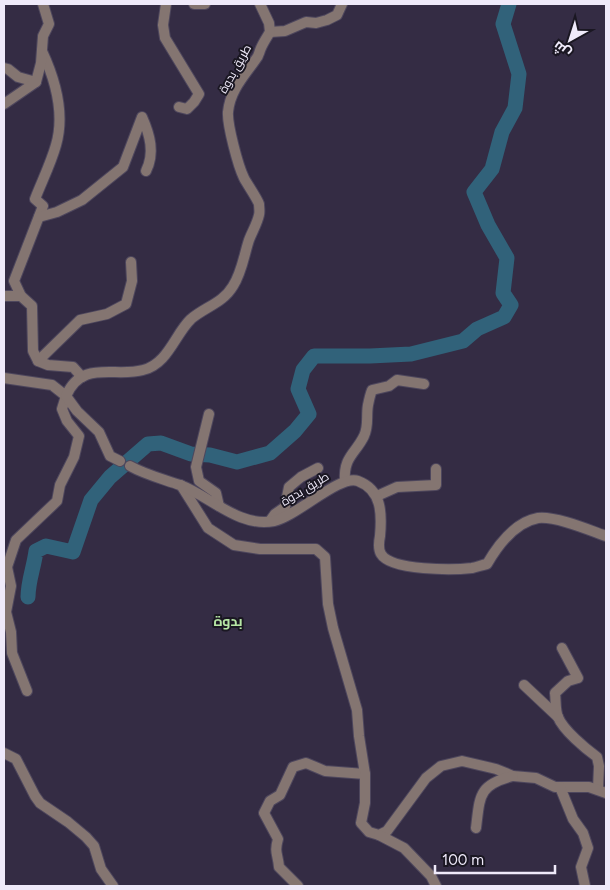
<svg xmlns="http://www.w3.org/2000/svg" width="610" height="890" font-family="Figtree,Cairo,sans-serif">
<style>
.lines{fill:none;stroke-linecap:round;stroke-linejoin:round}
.river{stroke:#31627a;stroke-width:15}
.minor-casing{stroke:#4e475d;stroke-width:12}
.tertiary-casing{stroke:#4e475d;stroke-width:12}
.minor{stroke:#847571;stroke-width:10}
.tertiary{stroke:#847571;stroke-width:10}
.labels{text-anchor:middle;stroke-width:4;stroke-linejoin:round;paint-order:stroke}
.street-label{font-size:12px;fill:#efeafa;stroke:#1a1722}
.neighbourhood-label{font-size:14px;font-weight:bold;fill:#b6e6a5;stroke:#1a1722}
</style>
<rect width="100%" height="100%" fill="#342c44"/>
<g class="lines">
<path class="river" d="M28,597C28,581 34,567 36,551L46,546L73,552L91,500L110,477L148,444L161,443L191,454L210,455L237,462L270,453L295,431L309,414L298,389L303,370L314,356H370L411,354L463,341L477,329L504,317L511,305L503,293L507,258L488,225L474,192L492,169L502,132L515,108L519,74L503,24L509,4"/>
<defs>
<g id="minor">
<polyline points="166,4 163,25 165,38 199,94 194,102 187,109 179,107"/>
<polyline points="270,32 285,31 306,22 316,23 327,20 337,15 342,4"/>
<path d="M42,51C55,79 65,114 56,145C51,163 42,181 35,199L43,206L14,281L21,296L32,306L33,351L38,361L48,365L73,367L82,377"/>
<polyline points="4,68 8,69 18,77 36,82"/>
<polyline points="4,104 36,82 41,63 43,36 49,24 43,4"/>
<path d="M39,217L57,212L82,200L123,167L142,117C150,135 155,153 146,171"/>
<polyline points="4,296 21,296"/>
<polyline points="38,361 80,320 107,314 126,304 132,281 131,262"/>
<polyline points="209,414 196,467 199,481 216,493 219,506"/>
<path d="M345,481C343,457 356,453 364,436C369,426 366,416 368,405C369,400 370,395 372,390L389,386L397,380L424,384"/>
<path d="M181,485L208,528L234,545L260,549H316L325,557L328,604L333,628L357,710L359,736L365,774L325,771L306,763L293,767L280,795L270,801L264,813L278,839C274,853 278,854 279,867L298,886"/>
<polyline points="377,496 397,487 436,485 436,469"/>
<polyline points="270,521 275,514 285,507 289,487 301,477 318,468"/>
<polyline points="7,567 11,586 6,612 11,632 12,653 27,691"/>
<polyline points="4,571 7,567 16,540 57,501 60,485 74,457 79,436 67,421 62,409 66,396"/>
<path d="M562,648L578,678L568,681L555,693C556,701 555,710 558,717C563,730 586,749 597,757L599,766L598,789"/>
<polyline points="524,685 558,717"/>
<polyline points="4,753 16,759 35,796 40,803 68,822 86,837 94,846 101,869 113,886"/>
<polyline points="365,774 365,803 361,823 369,832 379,835 387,831 426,778 441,766 462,761 496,769 513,776 536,778 555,787 589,787 606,793"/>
<polyline points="560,787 573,819 583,833 588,848 581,867 585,886"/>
<path d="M476,828C480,796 478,785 513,776"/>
<polyline points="379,835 404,848 431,876 436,886"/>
</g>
<g id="tertiary">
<polyline points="194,4 205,4"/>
<polyline points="4,378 52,385 66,396"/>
<path d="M120,461L110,456L99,432L77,411L66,396C82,359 115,378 143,370C168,364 175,334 191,319C205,307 223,303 233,286C242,272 244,255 249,240C252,232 257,224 259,215C260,212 259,207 259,204C257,198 247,184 244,178C238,166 227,124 228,112C230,90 245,75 256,59C259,56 259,52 261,48C263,43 267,37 270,32L269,23L260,4"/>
<path d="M130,466C146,475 163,479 180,485C210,496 239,528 274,521C297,516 340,474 358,481C382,490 382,514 380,536C379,541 378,549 381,554C391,571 454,570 472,568C477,567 482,565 487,564C498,545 515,522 538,518C556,516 589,530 606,536"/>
</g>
</defs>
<use href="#minor" class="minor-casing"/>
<use href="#tertiary" class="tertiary-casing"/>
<use href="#minor" class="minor"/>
<use href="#tertiary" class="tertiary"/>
</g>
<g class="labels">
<g class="street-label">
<text transform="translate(235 69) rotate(-61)" y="4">طريق بدوة</text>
<text transform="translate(305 489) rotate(-31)" y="4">طريق بدوة</text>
</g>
<g class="neighbourhood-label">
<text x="228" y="626">بدوة</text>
</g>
</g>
<rect width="610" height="890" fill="none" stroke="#efeafa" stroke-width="10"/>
<g transform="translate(570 40) rotate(219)" stroke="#1a1722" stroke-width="4" paint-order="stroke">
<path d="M0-4L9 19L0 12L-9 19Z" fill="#efeafa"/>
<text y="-8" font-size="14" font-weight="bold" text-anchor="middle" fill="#efeafa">ش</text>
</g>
<path d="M435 865v8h120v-8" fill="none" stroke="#efeafa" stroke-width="2.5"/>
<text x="442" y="865" font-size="15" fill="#efeafa" stroke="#1a1722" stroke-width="4" paint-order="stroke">100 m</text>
</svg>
